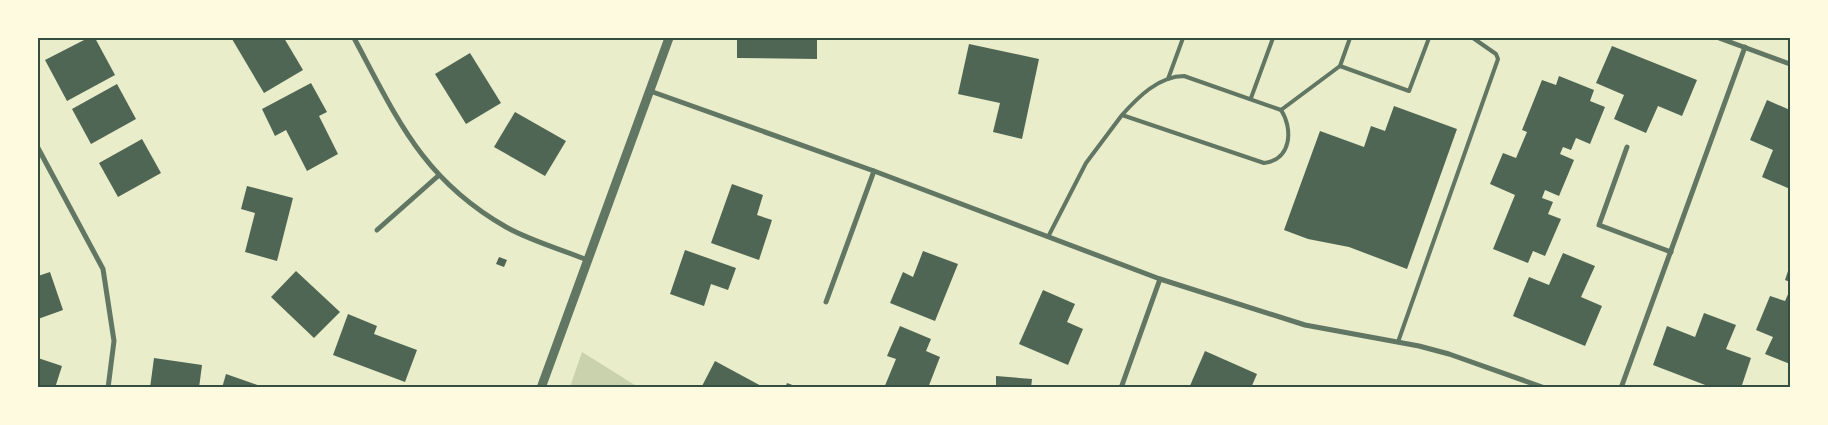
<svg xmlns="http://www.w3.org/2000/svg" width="1828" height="425" font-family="'Archivo Narrow',sans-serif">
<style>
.green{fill:#cad2ad}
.building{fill:#4f6655}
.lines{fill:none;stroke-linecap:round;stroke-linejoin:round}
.service{stroke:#617663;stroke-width:4}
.minor{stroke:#617663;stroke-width:5}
.tertiary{stroke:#617663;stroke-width:9}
.neatline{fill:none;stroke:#344e41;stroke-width:2}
</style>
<rect width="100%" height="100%" fill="#e9edc9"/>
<polygon class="green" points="582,352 638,387 570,387"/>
<g class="building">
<polygon points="88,38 95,38 115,75 67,101 45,60"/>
<polygon points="234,38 284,38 303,70 264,93 232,39"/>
<polygon points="737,38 817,38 817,59 737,58"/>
<polygon points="969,44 1039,59 1022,139 993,132 1000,103 958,94"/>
<polygon points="1612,46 1697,80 1682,116 1658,106 1646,133 1614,119 1624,95 1596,83"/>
<polygon points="470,53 501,103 466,124 435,74"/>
<polygon points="1559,76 1594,90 1590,101 1605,107 1590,144 1576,138 1571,150 1563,147 1560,154 1574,160 1559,196 1545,190 1542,198 1553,202 1548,214 1561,219 1545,256 1533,251 1528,263 1493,249 1515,195 1490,184 1503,153 1516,158 1527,132 1522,130 1542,80 1556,85"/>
<polygon points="311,83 327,112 319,116 338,154 307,171 286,130 275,136 262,109"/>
<polygon points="117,84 136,119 91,144 72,109"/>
<polygon points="1767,100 1790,110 1790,189 1762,177 1773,150 1750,140"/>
<polygon points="1394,106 1457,129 1407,269 1349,247 1308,239 1284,230 1320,131 1364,147 1371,126 1385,131"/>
<polygon points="515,112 566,141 545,176 494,147"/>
<polygon points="142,139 161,173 118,197 99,163"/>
<polygon points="732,184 763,195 757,215 772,220 759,260 711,243"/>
<polygon points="247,186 293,198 277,261 245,252 255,213 241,209"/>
<polygon points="685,250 736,268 728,290 711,284 704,306 670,294"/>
<polygon points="923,251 958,264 935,321 890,303 903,272 913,277"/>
<polygon points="1563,253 1595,266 1581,297 1602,306 1585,346 1513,316 1529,277 1549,285"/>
<polygon points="499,257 507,260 504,267 496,264"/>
<polygon points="1790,265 1790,282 1785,280"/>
<polygon points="296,271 340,312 314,338 271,297"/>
<polygon points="50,272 63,310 38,319 38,276"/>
<polygon points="1043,290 1075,304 1067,322 1083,329 1068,365 1019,344"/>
<polygon points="1789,292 1790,293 1790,364 1765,354 1773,337 1756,330 1770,296 1785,301"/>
<polygon points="1704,313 1736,325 1726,349 1751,358 1741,388 1713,388 1653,365 1667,326 1695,337"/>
<polygon points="348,314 377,326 374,334 417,350 405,382 333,355"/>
<polygon points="900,326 931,339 926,351 940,357 928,388 884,388 896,359 887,356"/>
<polygon points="1205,351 1257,374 1251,388 1189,388"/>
<polygon points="38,358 62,366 55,388 38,388"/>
<polygon points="154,358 202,365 199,388 150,388"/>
<polygon points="715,361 765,388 701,388"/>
<polygon points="226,374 263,387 263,388 222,388"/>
<polygon points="996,376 1032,379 1031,388 996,388"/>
<polygon points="787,383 798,387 798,388 785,388"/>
</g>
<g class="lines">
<g class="service">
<polyline points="1350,38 1340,66 1409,91 1429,38"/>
<polyline points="1168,79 1183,38"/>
<polyline points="1251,98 1273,38"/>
<polyline points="1281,110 1340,66"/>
<path d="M1048,237L1086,163L1122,115L1264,163C1292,160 1293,128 1281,110L1184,76C1159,76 1138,97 1122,115"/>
<polyline points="1398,342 1498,59 1496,54 1473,38"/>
</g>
<g class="minor">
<path d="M354,38C397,118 422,179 506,227C531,241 561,249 587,260"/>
<polyline points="1719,38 1790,64"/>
<polyline points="650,91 874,171 1160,279 1305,325 1419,346 1449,354 1545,388"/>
<polyline points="1627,147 1599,225 1671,252"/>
<polyline points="38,148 103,269 114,341 108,388"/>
<polyline points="377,230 438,176"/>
<polyline points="826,302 874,171"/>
<polyline points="1121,388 1160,279"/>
<polyline points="1621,388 1745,47"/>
</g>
<polyline class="tertiary" points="541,388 669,38"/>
</g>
<rect width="1828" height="425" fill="none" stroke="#fefae0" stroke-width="78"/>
<rect x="39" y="39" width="1750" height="347" class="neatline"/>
</svg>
